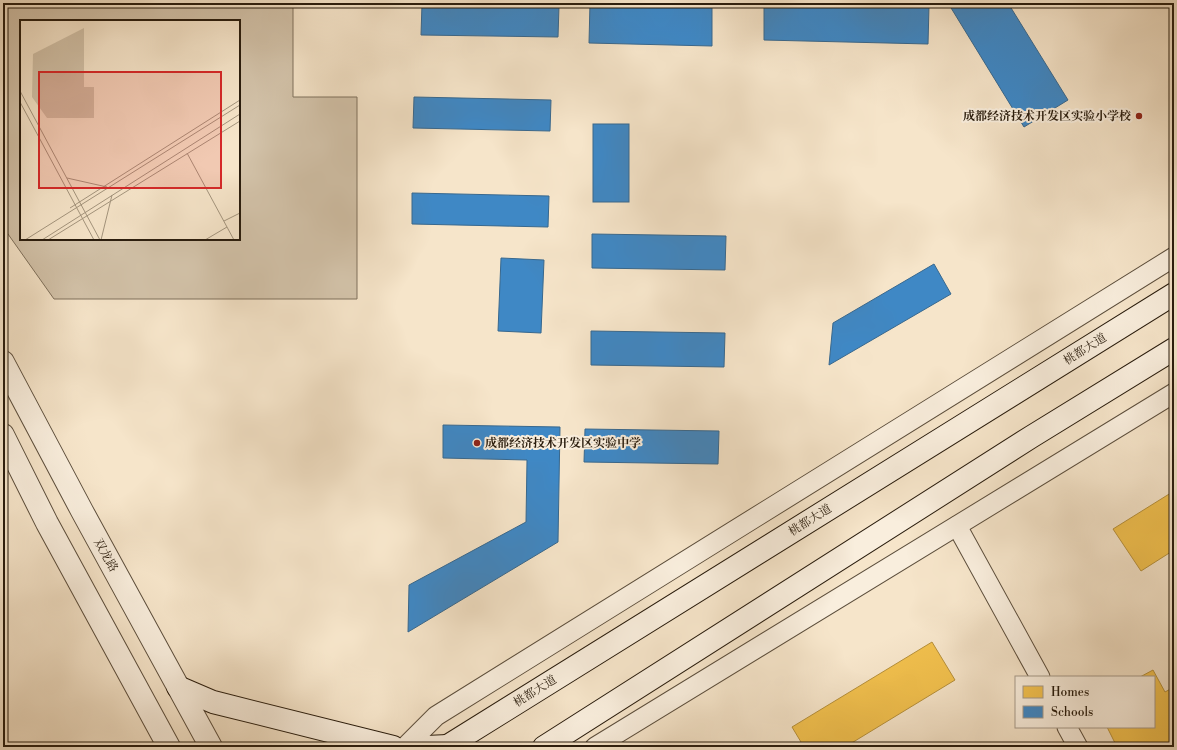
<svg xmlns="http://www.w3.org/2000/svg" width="1177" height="750" font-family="'Libre Bodoni','Noto Serif SC',serif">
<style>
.green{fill:#d3c3aa;stroke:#7e705c;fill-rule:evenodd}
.homes{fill:#f2c14e;stroke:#b6903a}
.schools{fill:#3f88c5;stroke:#38688e}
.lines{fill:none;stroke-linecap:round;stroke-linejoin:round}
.minor-casing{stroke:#5c4e3c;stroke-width:21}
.tertiary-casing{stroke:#5c4e3c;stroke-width:24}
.secondary-casing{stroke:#291c0d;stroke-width:24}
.minor{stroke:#f9eedd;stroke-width:19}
.tertiary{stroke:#f9eedd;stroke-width:22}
.secondary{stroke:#f9eedd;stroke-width:22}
.poi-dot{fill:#8f2418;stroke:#f9eedd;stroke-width:1.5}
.labels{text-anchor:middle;stroke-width:4;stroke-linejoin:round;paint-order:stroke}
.poi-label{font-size:12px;font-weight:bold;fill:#291c0d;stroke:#f9eedd;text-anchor:end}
.street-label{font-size:12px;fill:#291c0d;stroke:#f9eedd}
.inset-road{fill:none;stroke:#a4957e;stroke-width:1}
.view{fill:#d62828;fill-opacity:0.15;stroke:#d62828;stroke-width:2}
.inset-edge{fill:none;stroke:#291c0d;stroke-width:2}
</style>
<rect width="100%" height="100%" fill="#f6e5ca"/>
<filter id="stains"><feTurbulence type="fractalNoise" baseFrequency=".005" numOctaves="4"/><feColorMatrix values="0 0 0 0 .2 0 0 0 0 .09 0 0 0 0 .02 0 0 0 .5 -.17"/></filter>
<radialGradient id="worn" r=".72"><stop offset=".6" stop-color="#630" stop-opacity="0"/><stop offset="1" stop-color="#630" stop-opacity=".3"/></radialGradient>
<path class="green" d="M3,3H293V97H357V299H54L3,227ZM21,21H239V239H21Z"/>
<g class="homes">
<polygon points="1174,491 1174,550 1141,571 1113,529"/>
<polygon points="932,642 955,680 845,747 804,747 792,727"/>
<polygon points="1153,670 1165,692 1174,687 1174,747 1117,747 1107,727 1154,727 1154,677 1140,677"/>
</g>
<g class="schools">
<polygon points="590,3 712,3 712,46 589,43"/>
<polygon points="764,3 929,6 928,44 764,40"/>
<polygon points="948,3 1008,3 1068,100 1024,127"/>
<polygon points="422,4 559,6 558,37 421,35"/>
<polygon points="414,97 551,100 550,131 413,128"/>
<rect x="593" y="124" width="36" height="78"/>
<polygon points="412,193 549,196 548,227 412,224"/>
<polygon points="592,234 726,236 725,270 592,268"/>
<polygon points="501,258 544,260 541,333 498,331"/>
<polygon points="934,264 951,294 829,365 833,323"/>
<polygon points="591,331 725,333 724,367 591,365"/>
<polygon points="443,425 560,427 558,542 408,632 409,585 526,522 527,460 443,458"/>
<polygon points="585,429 719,431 718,464 584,462"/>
</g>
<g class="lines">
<defs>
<g id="minor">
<polyline points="957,526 1040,677"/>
<polyline points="1067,727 1078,747"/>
<polyline points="405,747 436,716 1174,257"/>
<polyline points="595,747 1174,393"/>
</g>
<g id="tertiary">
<polyline points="3,362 82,511 211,747"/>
<polyline points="3,435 47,523 169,747"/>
</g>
<g id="secondary">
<polyline points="178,687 213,702 393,747"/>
<polyline points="426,747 448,746"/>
<polyline points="446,747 1174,294"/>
<polyline points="544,747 1031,437 1174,349"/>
</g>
</defs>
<use href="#minor" class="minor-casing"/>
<use href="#tertiary" class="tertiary-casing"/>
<use href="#secondary" class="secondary-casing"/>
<use href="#minor" class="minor"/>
<use href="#tertiary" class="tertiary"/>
<use href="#secondary" class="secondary"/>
</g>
<g class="poi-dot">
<circle cx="1139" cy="116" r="4"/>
<circle cx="477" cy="443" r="4"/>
</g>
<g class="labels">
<g class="poi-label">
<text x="1131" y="120">成都经济技术开发区实验小学校</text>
<text x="485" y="447" text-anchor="start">成都经济技术开发区实验中学</text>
</g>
<g class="street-label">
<text transform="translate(1085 349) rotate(-32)" y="4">桃都大道</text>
<text transform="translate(810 520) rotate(-32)" y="4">桃都大道</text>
<text transform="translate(106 555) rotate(61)" y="4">双龙路</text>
<text transform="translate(535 691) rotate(-32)" y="4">桃都大道</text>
</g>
</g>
<g transform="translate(20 20)">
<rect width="220" height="220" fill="#f6e5ca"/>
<path d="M64,8V67H74V98H27L12,77L13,34Z" fill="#d3c3aa"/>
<path class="inset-road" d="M0,71L80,220M0,82L74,220M167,133L214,220M47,158L87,167M50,188L220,80M204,201L220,193M5,220L220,85M22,220L220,94M28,220L220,101M81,220L92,175M185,220L207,207"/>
<path class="view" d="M19,52H201V168H19Z"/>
<rect width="220" height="220" class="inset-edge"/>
</g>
<rect width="1177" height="750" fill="none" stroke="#f6e5ca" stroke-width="16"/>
<rect x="4" y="4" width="1169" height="742" fill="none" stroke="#291c0d" stroke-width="2"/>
<rect x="8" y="8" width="1161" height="734" fill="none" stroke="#291c0d"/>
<rect x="1015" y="676" width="140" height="52" fill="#f9eedd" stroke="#a69a8a"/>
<rect x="1023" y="686" width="20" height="12" fill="#f2c14e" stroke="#a69a8a"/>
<text x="1051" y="696" font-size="12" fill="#291c0d">Homes</text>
<rect x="1023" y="706" width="20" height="12" fill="#3f88c5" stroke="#a69a8a"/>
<text x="1051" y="716" font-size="12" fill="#291c0d">Schools</text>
<rect width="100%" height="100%" filter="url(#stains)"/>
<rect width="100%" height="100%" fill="url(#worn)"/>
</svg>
